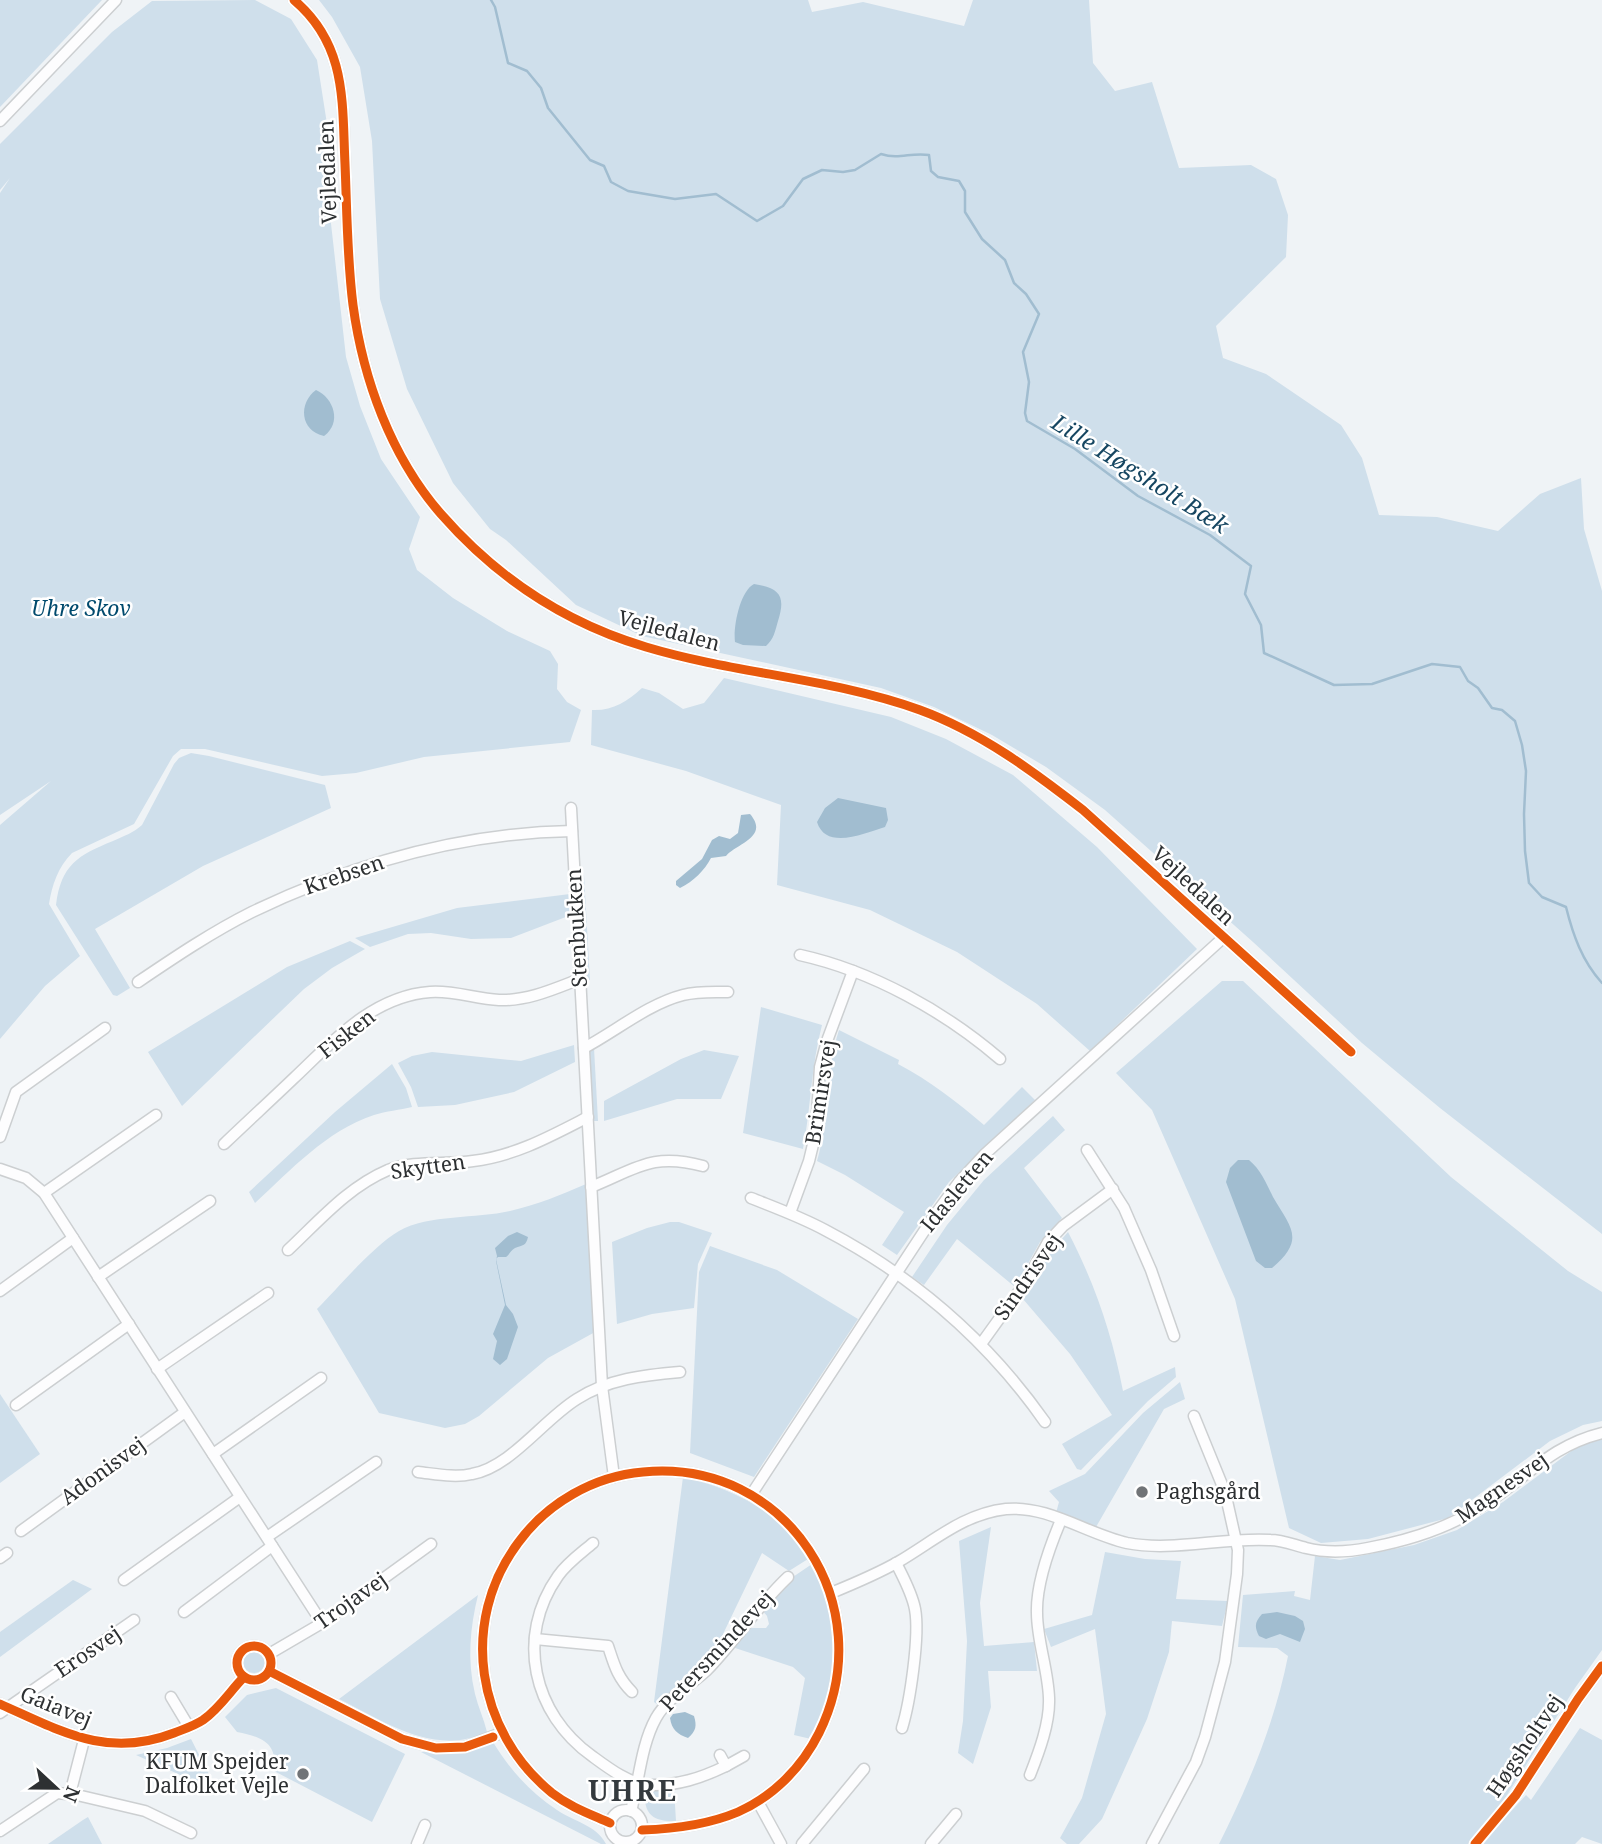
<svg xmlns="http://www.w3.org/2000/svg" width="1602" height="1844" font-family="'Noto Serif',serif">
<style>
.green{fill:#cfdfeb}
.water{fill:#a1bdd0}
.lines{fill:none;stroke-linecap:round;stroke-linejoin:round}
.stream{stroke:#a1bdd0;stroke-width:2.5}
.minor-casing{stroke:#cccfd1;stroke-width:13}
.minor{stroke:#fdfdfe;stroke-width:10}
.cycleway-casing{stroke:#fff;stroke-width:13}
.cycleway{stroke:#e8590c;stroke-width:9}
.poi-dot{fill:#717477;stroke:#fff;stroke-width:2.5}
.labels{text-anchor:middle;stroke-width:5;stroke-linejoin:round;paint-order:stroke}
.street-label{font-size:21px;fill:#2d3032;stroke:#fff}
.park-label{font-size:21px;font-style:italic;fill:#004a6d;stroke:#fff}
.poi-label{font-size:21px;fill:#2d3032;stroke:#fff;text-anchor:start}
.water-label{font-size:23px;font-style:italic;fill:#164661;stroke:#fff}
.district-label{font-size:28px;font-weight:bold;letter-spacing:2px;fill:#343a3e;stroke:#fff}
</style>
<rect width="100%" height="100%" fill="#eff3f6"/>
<g class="green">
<polygon points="0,0 102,0 0,107"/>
<path d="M255,0L291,19L317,60L327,124V188L346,357L360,406L381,459L420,517L409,549L417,570L453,598L507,631L550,651L558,664L557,689L567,702L581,710L570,742L424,757L356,773L322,776L205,749H181L173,756L134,824L72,853C58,867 52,885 49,904L80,956L45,986L0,1039V825L51,781L0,815V193L10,178L0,190V144L112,32L152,1Z"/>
<polygon points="319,0 808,0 812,12 863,2 964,26 973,0 1089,0 1093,63 1115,91 1152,82 1179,168 1251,165 1276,179 1288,215 1286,257 1216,326 1223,358 1266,374 1341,425 1362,458 1379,515 1437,517 1498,531 1540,494 1581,478 1584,529 1602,591 1602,1234 1440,1108 1362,1043 1253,942 1105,810 1046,767 992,735 934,707 881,688 642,636 576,605 506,540 490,529 453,483 407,389 380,299 372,141 360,67 332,17"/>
<path d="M724,678L891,717L946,739L1013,775L1097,847L1197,949L1090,1051L1037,1004L957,952L870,910L777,885L781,805L686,771L591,745L592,710C612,711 627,702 642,688L659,693L683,709L704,703Z"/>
<path d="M191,753L209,756L325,785L331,808L203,866L95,929L130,988L117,996L113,995L56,905C61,865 78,855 113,841C124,836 133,833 142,825L174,764L179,758Z"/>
<polygon points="584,875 590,980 585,980 579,876"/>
<polygon points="570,894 571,915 511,938 471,939 431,933 408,934 370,947 355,938 457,908"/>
<polygon points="350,941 365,949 332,968 304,989 182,1106 148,1052 287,967"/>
<polygon points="1222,981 1243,981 1451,1177 1568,1271 1602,1292 1602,1421 1583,1425 1550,1441 1448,1518 1368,1539 1321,1543 1289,1528 1235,1299 1152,1110 1116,1073"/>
<path d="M761,1007L822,1025C811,1066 811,1108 803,1149L743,1133Z"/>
<path d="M839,1030L899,1060L898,1064C930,1081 956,1101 984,1125L1022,1087L1035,1100L949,1182L897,1255L882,1245L904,1212L845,1175L817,1161C830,1118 825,1073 839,1030Z"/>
<polygon points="574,1045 575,1062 514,1092 455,1105 418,1107 411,1087 398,1063 412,1056 432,1052 521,1061"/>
<polygon points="594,1048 598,1121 593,1121 589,1052"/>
<polygon points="704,1050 739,1056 721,1099 677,1099 604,1121 604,1101 681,1059"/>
<path d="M392,1064L406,1088L412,1107C400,1110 386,1111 374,1115C326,1131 291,1170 255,1203L249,1192L335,1112Z"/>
<polygon points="1053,1116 1065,1130 1024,1168 1062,1218 1040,1242 1015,1287 957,1239 924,1285 912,1277 947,1225 984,1180"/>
<path d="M586,1184L595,1332L548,1358L479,1416L465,1424L445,1428L379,1413L317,1309C339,1287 373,1246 399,1231C429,1214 476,1219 510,1211C536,1205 561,1195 586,1184Z"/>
<polygon points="670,1222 679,1222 712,1233 698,1264 694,1308 652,1314 617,1324 612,1242 647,1228"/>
<path d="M1068,1232C1095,1284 1112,1334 1123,1391L1175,1367L1176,1377L1148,1401L1081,1470L1077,1469L1062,1444L1112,1415L1070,1354L1023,1299L1049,1254Z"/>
<polygon points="710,1246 777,1270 858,1319 754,1477 690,1453 699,1272"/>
<polygon points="1180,1382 1185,1399 1164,1409 1096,1527 1056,1513 1059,1502 1049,1491 1085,1474 1143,1413"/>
<polygon points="0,1394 40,1454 0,1483"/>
<path d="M1602,1437V1650L1575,1688L1493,1817L1468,1844H1219C1249,1784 1275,1722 1288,1656L1277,1648L1238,1647L1243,1595L1295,1591L1294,1596L1310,1600L1315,1556L1340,1560L1414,1545L1457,1530L1503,1502L1586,1440Z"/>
<path d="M683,1477C734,1489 782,1512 808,1559L789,1571L762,1553L712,1657L659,1706L654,1702Z"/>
<polygon points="991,1527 980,1603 984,1646 1034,1642 1037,1671 988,1671 991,1707 973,1764 958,1753 963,1721 967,1641 959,1541"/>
<polygon points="1105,1552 1145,1559 1181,1561 1176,1599 1228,1601 1222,1626 1172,1621 1169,1652 1147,1719 1102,1819 1079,1844 1067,1844 1060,1838 1082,1798 1106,1714 1095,1629 1051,1647 1044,1629 1092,1615"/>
<path d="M812,1564C817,1575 824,1587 828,1599C842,1646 836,1697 811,1739L794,1735L805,1678L793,1667L732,1647L747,1628H766L769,1624L767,1616L762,1610L790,1579Z"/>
<polygon points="73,1580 92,1589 0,1657 0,1632"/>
<path d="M478,1595C470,1628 467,1660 475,1694C478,1707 484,1719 487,1732C435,1757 385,1722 339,1699Z"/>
<circle cx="254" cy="1662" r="11"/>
<path d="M276,1688L405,1754L372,1822L274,1771C278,1742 261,1737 237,1732L225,1717L247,1695Z"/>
<polygon points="1580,1728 1602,1740 1602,1844 1582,1837 1575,1844 1481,1844 1526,1795 1531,1800"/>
<polygon points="191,1739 218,1792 136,1755 167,1748"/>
<path d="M493,1742C510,1770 530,1792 557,1810C575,1822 596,1825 606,1844H601L421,1752H457Z"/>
<path d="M645,1788L674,1789L676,1821C651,1822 643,1813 645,1788Z"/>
<polygon points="88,1817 102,1844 48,1844 83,1820"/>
</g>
<g class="water">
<path d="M316,390C334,398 342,423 324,436C300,431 298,403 316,390Z"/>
<path d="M754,584C780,588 786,596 778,621C775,631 774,639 766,646L743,645L735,642C733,627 740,591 754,584Z"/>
<path d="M838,798L886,808L888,820L885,827C865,833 826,851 817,822L825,808Z"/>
<path d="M750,814C770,837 736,844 726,856L711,858C704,871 694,881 680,888L676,885V881L702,859L712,840L719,836L730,839L738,833L741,815Z"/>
<path d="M1238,1160H1249C1261,1170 1266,1183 1273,1197C1291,1228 1306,1239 1272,1268H1265L1256,1261L1226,1182L1230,1168Z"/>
<path d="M517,1232L528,1237C526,1246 523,1245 515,1248C511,1250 509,1255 506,1257H498L496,1259L506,1305L513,1314L518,1327L507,1359L500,1365L493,1359L497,1341L493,1334L505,1305L496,1261L497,1256L495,1248L508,1236Z"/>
<path d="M1277,1612L1295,1616L1303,1621L1305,1629L1300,1642L1280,1634L1266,1639L1259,1636C1254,1626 1255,1622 1262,1614Z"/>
<path d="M685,1712L694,1716C697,1726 696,1731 688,1738C677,1734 672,1730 670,1718L673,1714Z"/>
</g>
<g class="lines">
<path class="stream" d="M491,0L495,7L508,63L527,71L541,88L548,108L590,160L604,166L611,182L628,191L675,199L716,194L757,221L783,206L803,179L822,170L843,172L855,170L881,154C900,160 910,152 929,155L931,171L938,177L959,181L965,191V212L982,239L1005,260L1014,283L1026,294L1039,314L1023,352L1029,382L1025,413L1027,421L1075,449L1138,496L1210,535L1251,566L1245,594L1261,625L1264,653L1334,685L1372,684L1432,664L1460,667L1468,681L1478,688L1492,708L1502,710L1515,721L1522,745L1526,771L1524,814L1525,851L1529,883L1542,897L1566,907C1573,935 1582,961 1602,983"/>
<defs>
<g id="minor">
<path d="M294,0C347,45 342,101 345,164C347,211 347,258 353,305C363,379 391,457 441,514C497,578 565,623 646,647C736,674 831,678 920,710C980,732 1033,771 1083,810L1351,1052"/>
<polyline points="0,121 116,0"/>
<polyline points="571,808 602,1386 614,1477"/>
<path d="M800,955C872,971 944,1011 1000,1059"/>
<path d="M138,982C175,957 212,932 252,912C352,864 461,833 572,831"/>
<path d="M584,1048C616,1031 648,1004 683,995C698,991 713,992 728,992"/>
<polyline points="0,1137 16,1092 105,1028"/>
<path d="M224,1144C247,1122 271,1100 294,1078C332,1042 373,996 430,992C453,990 476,999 499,1000C528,1001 554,989 580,979"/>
<polyline points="1087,1150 1124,1208 1151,1270 1174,1336"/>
<polyline points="0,1169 26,1178 44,1193 322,1623"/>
<path d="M591,1187C636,1169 652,1152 703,1166"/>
<polyline points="44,1193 156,1115"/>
<path d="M751,1198C776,1208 801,1217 825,1230C913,1276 988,1341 1045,1422"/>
<polyline points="790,1213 809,1161 816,1132 820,1067 827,1041 853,971"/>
<path d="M288,1250C319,1221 348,1187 388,1170C414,1160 446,1165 473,1161C515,1156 551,1136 588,1117"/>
<polyline points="98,1277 210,1201"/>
<polyline points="0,1291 73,1238"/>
<polyline points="981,1344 1027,1280 1048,1242 1063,1226 1113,1189"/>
<polyline points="157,1369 268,1293"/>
<polyline points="16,1405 129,1324"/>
<polyline points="213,1454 321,1378"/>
<path d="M418,1472C436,1474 455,1478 472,1474C511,1467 543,1420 577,1399C608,1379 644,1375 680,1372"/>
<polyline points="751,1495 934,1216 959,1182 985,1154 1223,938"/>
<polyline points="21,1531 185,1412"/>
<polyline points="267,1537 376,1462"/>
<path d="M593,1543C580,1554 567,1563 558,1576C515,1637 533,1714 592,1756C607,1767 629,1784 649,1785C677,1786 701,1778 726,1766L720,1755"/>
<polyline points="0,1558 7,1553"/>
<path d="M896,1563C903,1577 912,1593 915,1609C920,1635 910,1702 902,1728"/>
<polyline points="124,1580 240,1497"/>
<path d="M831,1593C853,1584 877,1574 898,1562C934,1541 963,1514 1006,1509C1048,1505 1087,1534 1127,1543C1172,1552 1223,1537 1270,1540C1282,1540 1294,1545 1306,1548C1326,1553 1348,1552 1368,1548C1406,1541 1445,1529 1477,1509C1524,1482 1546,1447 1602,1433"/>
<polyline points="184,1612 272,1546"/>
<path d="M535,1639L608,1646C614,1664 617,1677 632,1692"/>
<circle cx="254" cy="1663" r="17"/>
<polyline points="269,1654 322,1623 431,1544"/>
<polyline points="269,1671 402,1739 436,1748 465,1747 501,1733"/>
<polyline points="171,1697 189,1727"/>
<path d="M0,1704C61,1731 107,1759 174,1733C184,1729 194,1726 203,1720C220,1708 230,1691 244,1677"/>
<polyline points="0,1713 134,1620"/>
<polyline points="726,1766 744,1756"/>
<path d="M1030,1775C1039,1752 1050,1723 1049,1698C1048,1669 1037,1641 1037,1613C1036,1584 1050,1546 1061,1520"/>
<polyline points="70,1794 84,1740"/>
<polyline points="758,1802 781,1844"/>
<circle cx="626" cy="1826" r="16"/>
<path d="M631,1811C639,1781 641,1745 656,1718C667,1698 691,1685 707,1670C736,1640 758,1605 788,1577"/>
<path d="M610,1823C590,1814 570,1807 552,1793C476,1731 459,1622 518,1543C547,1503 594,1476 643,1472C787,1458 882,1606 819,1733C802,1767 774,1796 738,1812C707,1825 675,1829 642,1830"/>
<polyline points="0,1831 57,1793 77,1795 145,1811 191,1833"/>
<polyline points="417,1844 425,1825"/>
<polyline points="802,1844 864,1769"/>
<polyline points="931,1844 956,1814"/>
<polyline points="1152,1844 1196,1762 1205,1737 1225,1662 1237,1574 1238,1550 1225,1492 1194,1416"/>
<polyline points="1475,1844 1516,1795 1578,1699 1602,1666"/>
</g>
</defs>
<use href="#minor" class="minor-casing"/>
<use href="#minor" class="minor"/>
<defs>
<g id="cycleway">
<path d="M294,0C347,45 342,101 345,164C347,211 347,258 353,305C363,379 391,457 441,514C497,578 565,623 646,647C736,674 831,678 920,710C980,732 1033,771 1083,810L1351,1052"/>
<circle cx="254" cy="1663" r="17"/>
<polyline points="269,1671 402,1739 436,1748 465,1747 493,1737"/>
<path d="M0,1704C61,1731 107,1759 174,1733C184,1729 194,1726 203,1720C220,1708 230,1691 244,1677"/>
<path d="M610,1823C590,1814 570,1807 552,1793C476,1731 459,1622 518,1543C547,1503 594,1476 643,1472C787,1458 882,1606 819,1733C802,1767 774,1796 738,1812C707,1825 675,1829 642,1830"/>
<polyline points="1475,1844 1516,1795 1578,1699 1602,1666"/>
</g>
</defs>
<use href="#cycleway" class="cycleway-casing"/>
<use href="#cycleway" class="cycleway"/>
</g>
<g class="poi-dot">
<circle cx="1142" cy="1492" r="7"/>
<circle cx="303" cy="1774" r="7"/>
</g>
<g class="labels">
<g class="street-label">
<text transform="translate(328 172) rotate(-92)" y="7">Vejledalen</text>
<text transform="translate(669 631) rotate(15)" y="7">Vejledalen</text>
<text transform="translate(344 875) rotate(-19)" y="7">Krebsen</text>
<text transform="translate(1193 886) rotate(43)" y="7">Vejledalen</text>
<text transform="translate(577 928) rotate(-93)" y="7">Stenbukken</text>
<text transform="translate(347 1034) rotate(-38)" y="7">Fisken</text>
<text transform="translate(821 1092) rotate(-81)" y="7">Brimirsvej</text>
<text transform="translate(428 1167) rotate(-8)" y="7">Skytten</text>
<text transform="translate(957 1191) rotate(-50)" y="7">Idasletten</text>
<text transform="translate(1028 1277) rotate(-55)" y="7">Sindrisvej</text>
<text transform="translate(103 1471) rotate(-36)" y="7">Adonisvej</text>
<text transform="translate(1502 1488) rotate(-35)" y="7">Magnesvej</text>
<text transform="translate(351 1601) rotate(-35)" y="7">Trojavej</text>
<text transform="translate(717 1651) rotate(-47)" y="7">Petersmindevej</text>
<text transform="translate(88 1652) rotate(-34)" y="7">Erosvej</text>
<text transform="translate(56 1707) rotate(22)" y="7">Gaiavej</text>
<text transform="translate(1525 1746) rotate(-56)" y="7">Høgsholtvej</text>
</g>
<g class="park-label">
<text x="81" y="616">Uhre Skov</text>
</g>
<g class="poi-label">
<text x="1156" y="1499">Paghsgård</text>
<text x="289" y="1769" text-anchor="end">KFUM Spejder<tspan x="289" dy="24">Dalfolket Vejle</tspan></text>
</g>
<g class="water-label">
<text transform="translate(1140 474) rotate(32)" y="8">Lille Høgsholt Bæk</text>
</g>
<g class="district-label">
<text x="633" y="1801">UHRE</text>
</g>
</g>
<g transform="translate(56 1788) rotate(112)" stroke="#ffffff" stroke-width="5" paint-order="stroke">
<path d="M0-5L12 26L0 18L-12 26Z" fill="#2d3032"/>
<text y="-10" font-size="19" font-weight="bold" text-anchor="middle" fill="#2d3032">N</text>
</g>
</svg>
